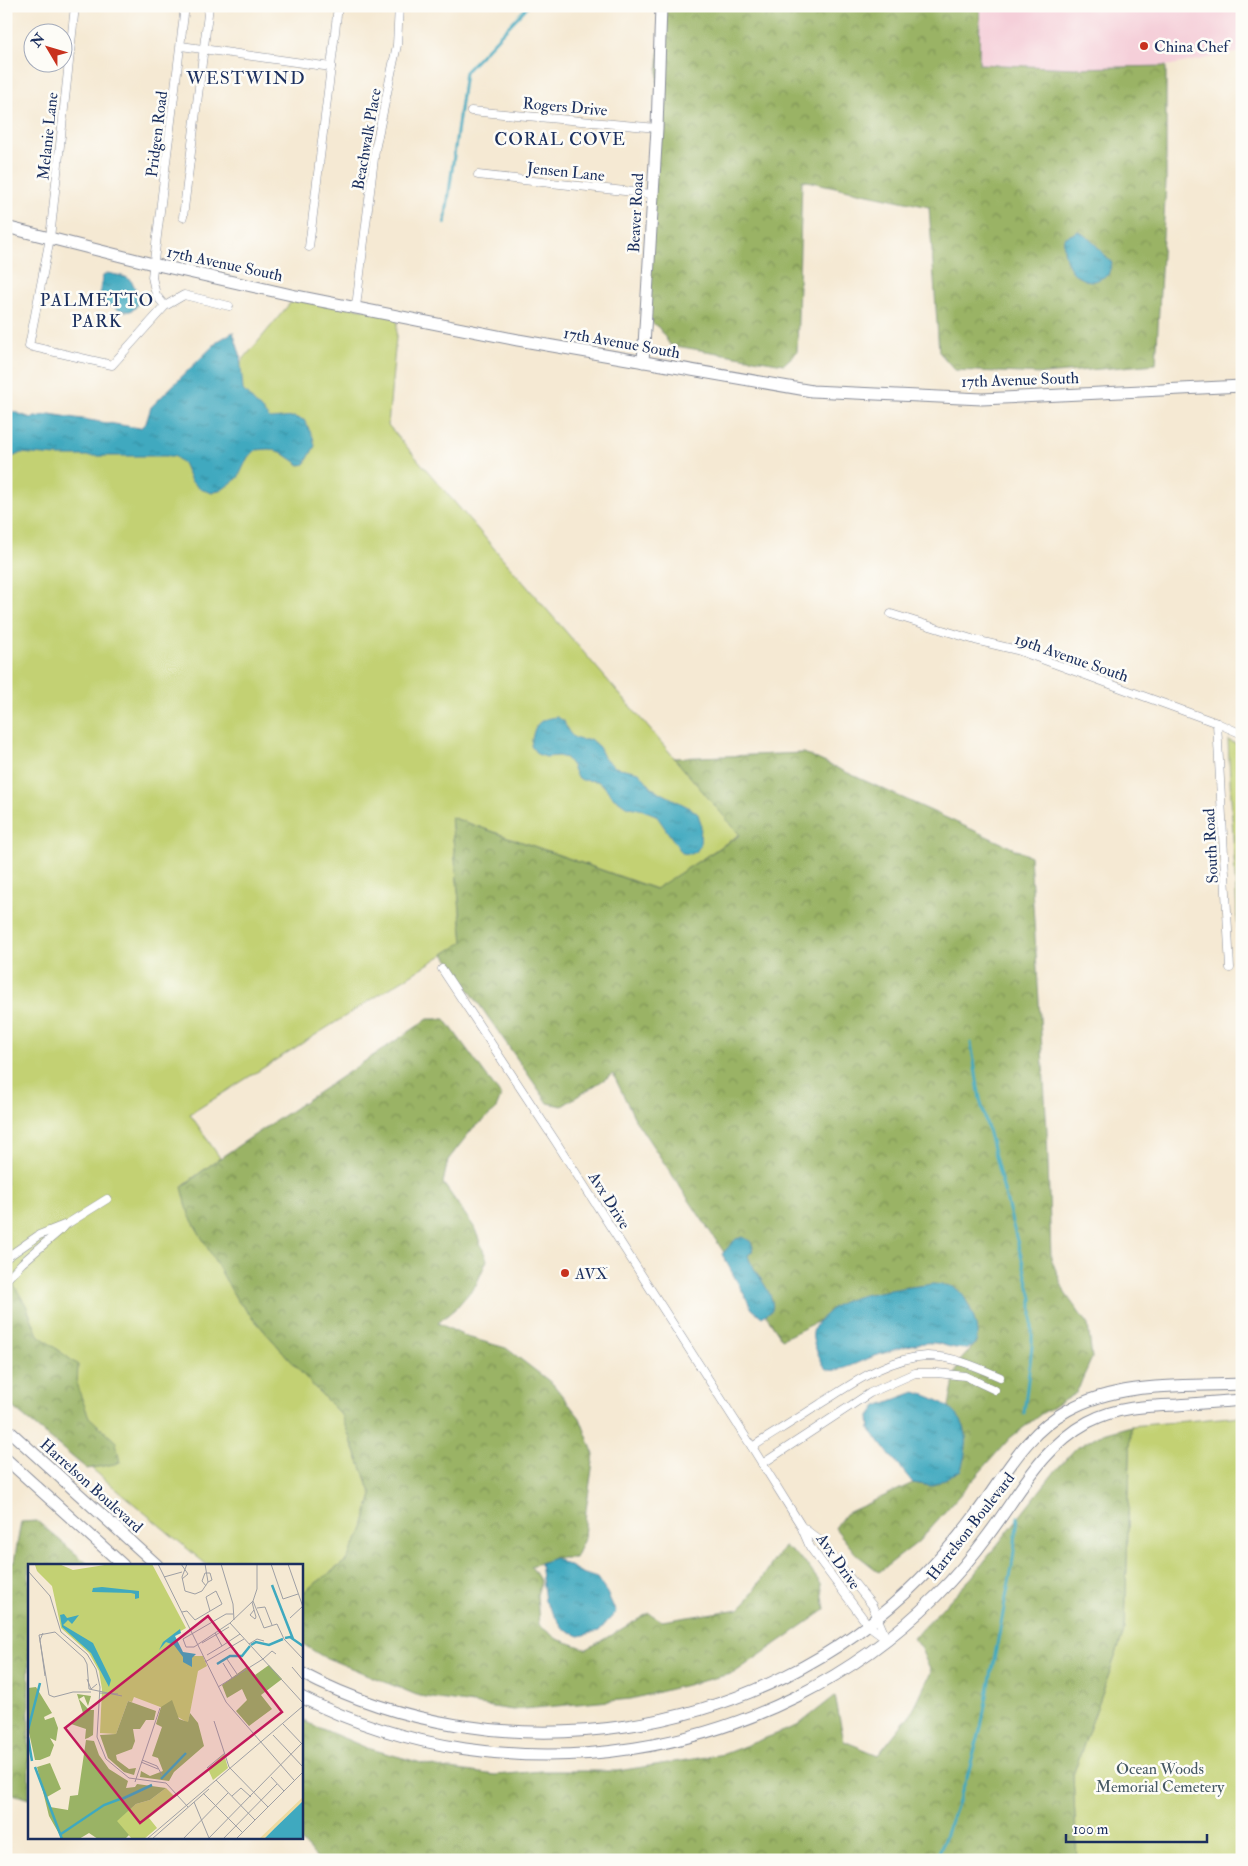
<svg xmlns="http://www.w3.org/2000/svg" width="1248" height="1866" font-family="'IM FELL Double Pica',serif">
<style>
.built{fill:#f5cfd9}
.green{fill:#c3d173;stroke:#6f8068}
.forest{fill:url(#forest-crowns);stroke:#5a7162}
.water{fill:url(#water-ripples);stroke:#2d6c8e}
.lines{fill:none;stroke-linecap:round;stroke-linejoin:round}
.stream{stroke:#3fa9bf;stroke-width:3}
.street-casing{stroke:#888c98;stroke-width:9}
.secondary-casing{stroke:#888c98;stroke-width:13}
.street{stroke:#fff;stroke-width:8}
.secondary{stroke:#fff;stroke-width:11}
.poi-dot{fill:#c8321e;stroke:#fdfcf7;stroke-width:2}
.labels{text-anchor:middle;stroke-width:5;stroke-linejoin:round;paint-order:stroke}
.poi-label{font-size:16px;fill:#1b2f5e;stroke:#fdfcf7;text-anchor:start}
.street-label{font-size:16px;fill:#1b2f5e;stroke:#fdfcf7}
.park-label{font-size:16px;fill:#455863;stroke:#fdfcf7}
.neighbourhood-label{font-size:18px;letter-spacing:1px;fill:#1b2f5e;stroke:#fdfcf7}
.inset-river{fill:none;stroke:#3fa9bf;stroke-width:2.5}
.inset-road{fill:none;stroke:#9e9fa4;stroke-width:1}
.view{fill:#c2185b;fill-opacity:0.15;stroke:#c2185b;stroke-width:2.5}
.inset-edge{fill:none;stroke:#1b2f5e;stroke-width:2.5}
</style>
<defs>
<pattern id="forest-crowns" width="20" height="18" patternUnits="userSpaceOnUse" patternTransform="scale(1.25)"><rect width="20" height="18" fill="#9ab365"/><path d="M2 6a3 3 0 1 1 6 0M12 15a3 3 0 1 1 6 0" fill="none" stroke="#7d9256"/></pattern>
<pattern id="water-ripples" width="26" height="14" patternUnits="userSpaceOnUse" patternTransform="scale(1.25)"><rect width="26" height="14" fill="#3fa9bf"/><path d="M2 4q2-2 4 0t4 0M15 11q2-2 4 0t4 0" fill="none" stroke="#348a9e"/></pattern>
</defs>
<rect width="100%" height="100%" fill="#fdfcf7"/>
<filter id="ink" filterUnits="userSpaceOnUse"><feTurbulence type="fractalNoise" baseFrequency=".02" numOctaves="2"/><feDisplacementMap in="SourceGraphic" scale="10" xChannelSelector="R" yChannelSelector="G"/><feConvolveMatrix kernelMatrix="1 2 1 2 8 2 1 2 1" color-interpolation-filters="sRGB"/></filter>
<filter id="wash" filterUnits="userSpaceOnUse"><feTurbulence type="fractalNoise" baseFrequency=".0096" numOctaves="4" result="noise"/><feDisplacementMap in="SourceGraphic" scale="20" xChannelSelector="R" yChannelSelector="G"/><feGaussianBlur stdDeviation="1.12" result="paint"/><feColorMatrix in="noise" values="0 0 0 0 0 0 0 0 0 0 0 0 0 0 0 0 0 1.4 0 .05"/><feComposite in="paint" operator="in"/></filter>
<g filter="url(#wash)">
<rect width="100%" height="100%" fill="#f5e9d3"/>
<polygon class="built" points="980,6 1242,6 1242,52 1166,66 1074,68 979,64"/>
<g class="green">
<polygon points="296,296 398,316 388,425 740,834 656,889 451,817 463,942 190,1114 220,1158 182,1186 237,1300 307,1379 341,1415 372,1495 362,1531 346,1561 301,1594 301,1565 207,1565 6,1397 6,427 167,451"/>
<polygon points="1228,740 1242,747 1242,971 1240,971"/>
<polygon points="1242,1416 1242,1860 1077,1860 1073,1775 1125,1629 1131,1426"/>
</g>
<g class="forest">
<polygon points="661,6 980,6 979,64 1074,68 1166,66 1166,182 1156,364 1044,374 955,370 939,352 929,207 802,180 797,352 784,364 670,345 659,328 646,318"/>
<polygon points="804,753 1030,856 1047,1130 1051,1258 1065,1293 1088,1325 1092,1358 1076,1393 1041,1414 1010,1438 918,1542 879,1572 856,1554 835,1528 845,1514 913,1483 932,1486 966,1445 964,1427 949,1406 955,1375 960,1361 976,1343 837,1305 817,1322 782,1339 636,1121 613,1074 562,1106 548,1103 444,954 463,942 451,817 655,889 740,835 674,758"/>
<polygon points="428,1019 445,1019 501,1096 495,1111 473,1128 448,1160 443,1183 474,1227 487,1260 476,1285 456,1308 438,1323 467,1337 506,1348 553,1384 580,1418 594,1455 586,1510 584,1539 575,1558 555,1558 531,1566 541,1582 537,1595 539,1625 557,1639 587,1649 649,1613 662,1621 739,1609 746,1602 784,1546 805,1562 821,1584 825,1610 734,1673 631,1699 513,1710 419,1696 322,1656 301,1643 301,1594 346,1561 362,1531 372,1495 341,1415 307,1379 237,1300 189,1215 182,1187 220,1158"/>
<polygon points="12,1282 26,1305 38,1335 78,1365 77,1386 89,1417 116,1442 120,1463 87,1469 6,1402 6,1289"/>
<polygon points="1131,1426 1125,1629 1073,1775 1077,1860 319,1860 297,1837 301,1837 301,1720 367,1748 436,1767 495,1775 542,1771 618,1771 724,1754 797,1726 835,1696 844,1741 878,1755 912,1712 931,1672 921,1649 913,1638 972,1577 1056,1470 1075,1449 1099,1435"/>
<polygon points="37,1521 89,1565 29,1565 29,1799 13,1794 6,1693 6,1563 14,1562 21,1522"/>
</g>
<g class="water">
<path d="M1079,231L1093,242L1112,263L1108,275C1103,277 1097,281 1093,281C1070,281 1062,256 1064,238Z"/>
<path d="M107,273C132,278 129,275 140,298C133,324 115,304 99,303L102,277Z"/>
<polygon points="233,332 240,354 243,390 270,419 294,417 304,420 313,437 315,446 305,464 300,465 281,452 269,449 256,450 248,457 238,478 223,489 212,493 200,489 191,481 183,463 174,456 56,456 21,453 6,460 6,409 31,418 50,414 140,428 146,423 151,407 218,341"/>
<path d="M557,717L564,721C568,734 575,743 590,739L599,747L605,759L615,767L639,772L652,788L692,809L698,814L701,824L700,846L696,852L691,854L682,853L656,815L643,810L626,806L613,797L603,785L597,781L582,780L576,776L572,766L566,758L558,756L546,757L537,754L531,746C534,726 536,719 557,717Z"/>
<path d="M743,1237L750,1241L753,1247L752,1252L748,1255C750,1269 777,1294 772,1310L762,1317L752,1309L722,1254L736,1239Z"/>
<path d="M933,1284C941,1285 951,1284 958,1290C968,1297 986,1340 972,1347C962,1352 945,1345 935,1343C915,1341 891,1351 872,1357C862,1361 839,1373 829,1370C824,1368 822,1362 820,1358C811,1339 808,1330 825,1315C829,1312 832,1307 837,1305C859,1292 906,1288 933,1284Z"/>
<path d="M915,1392C941,1399 970,1414 966,1447C965,1455 963,1463 961,1470L932,1486L913,1483L870,1430L869,1417L877,1406Z"/>
<polygon points="555,1558 582,1573 597,1578 607,1593 616,1612 599,1631 579,1636 563,1628 545,1601 540,1563"/>
</g>
<g class="lines">
<g class="stream">
<polyline points="445,223 465,72 528,6"/>
<polyline points="971,1043 980,1099 1032,1298 1032,1346 1024,1413"/>
<polyline points="939,1853 967,1777 981,1727 1012,1567 1018,1517"/>
</g>
</g>
</g>
<g filter="url(#ink)">
<g class="lines">
<defs>
<g id="street">
<polyline points="75,6 50,238 29,346 112,365 165,306 184,295 229,306"/>
<polyline points="181,46 331,67 338,6"/>
<polyline points="471,111 657,128"/>
<polyline points="478,175 652,194"/>
<polyline points="183,217 209,6"/>
<polyline points="309,247 331,67"/>
<polyline points="165,306 156,295 152,277 185,6"/>
<polyline points="356,307 375,150 397,45 399,6"/>
<polyline points="891,614 975,640 1017,650 1217,723 1242,734"/>
<polyline points="1217,723 1230,968"/>
<polyline points="442,969 556,1142 752,1447 800,1524 810,1547 868,1625 887,1639"/>
<polyline points="6,1258 39,1235 67,1224 107,1199"/>
<polyline points="6,1280 22,1263 64,1227"/>
<path d="M752,1447C774,1433 797,1419 820,1404C852,1384 887,1358 927,1356C953,1356 977,1367 1000,1377"/>
<polyline points="762,1464 870,1393 915,1373 937,1373 965,1376 995,1390"/>
<polyline points="801,1526 819,1540 872,1605 886,1638"/>
</g>
<g id="secondary">
<polyline points="6,227 153,264 296,296 518,340 812,391 982,399 1242,386"/>
<polyline points="643,362 657,128 661,6"/>
<polyline points="6,1428 157,1565"/>
<polyline points="6,1459 123,1565"/>
<path d="M301,1673C501,1778 760,1741 920,1579C940,1559 959,1537 976,1514C1004,1477 1025,1433 1068,1410C1120,1381 1184,1387 1242,1384"/>
<path d="M301,1697C510,1802 770,1762 936,1596C955,1577 973,1556 989,1534C1019,1494 1042,1447 1088,1422C1116,1407 1146,1406 1177,1405C1199,1403 1220,1402 1242,1400"/>
</g>
</defs>
<use href="#street" class="street-casing"/>
<use href="#secondary" class="secondary-casing"/>
<use href="#street" class="street"/>
<use href="#secondary" class="secondary"/>
</g>
</g>
<g class="poi-dot">
<circle cx="1144" cy="46" r="5"/>
<circle cx="565" cy="1273" r="5"/>
</g>
<g class="labels">
<g class="poi-label">
<text x="1154" y="52">China Chef</text>
<text x="575" y="1279">AVX</text>
</g>
<g class="street-label">
<text transform="translate(565 106) rotate(5)" y="6">Rogers Drive</text>
<text transform="translate(156 134) rotate(-83)" y="6">Pridgen Road</text>
<text transform="translate(47 136) rotate(-84)" y="6">Melanie Lane</text>
<text transform="translate(366 139) rotate(-80)" y="6">Beachwalk Place</text>
<text transform="translate(566 171) rotate(6)" y="6">Jensen Lane</text>
<text transform="translate(635 213) rotate(-87)" y="6">Beaver Road</text>
<text transform="translate(225 263) rotate(12)" y="6">17th Avenue South</text>
<text transform="translate(622 342) rotate(10)" y="6">17th Avenue South</text>
<text transform="translate(1020 379) rotate(-2)" y="6">17th Avenue South</text>
<text transform="translate(1072 657) rotate(19)" y="6">19th Avenue South</text>
<text transform="translate(1210 846) rotate(-93)" y="6">South Road</text>
<text transform="translate(610 1200) rotate(58)" y="6">Avx Drive</text>
<text transform="translate(92 1485) rotate(42)" y="6">Harrelson Boulevard</text>
<text transform="translate(970 1526) rotate(-52)" y="6">Harrelson Boulevard</text>
<text transform="translate(839 1561) rotate(55)" y="6">Avx Drive</text>
</g>
<g class="park-label">
<text x="1160" y="1774">Ocean Woods<tspan x="1160" dy="18">Memorial Cemetery</tspan></text>
</g>
<g class="neighbourhood-label">
<text x="246" y="84">WESTWIND</text>
<text x="560" y="145">CORAL COVE</text>
<text x="97" y="306">PALMETTO<tspan x="97" dy="21">PARK</tspan></text>
</g>
</g>
<g transform="translate(28 1564)">
<rect width="275" height="275" fill="#f5e9d3"/>
<path d="M31,0L45,6L83,0H124L158,64L144,72L155,92H175L179,102L170,107L160,159L135,144L106,133L104,138L100,137L88,170L72,169L74,125L71,107L61,89L33,64L24,22L9,7L7,1ZM196,190L200,204L185,216L180,205ZM138,224L146,232L121,254L129,264L116,275H104L88,257L108,240L122,236Z" fill="#c3d173"/>
<path d="M241,101L254,115L233,131L244,145L221,162L208,147L219,136L214,125L199,134L194,121L220,102L227,111ZM8,123L24,149L16,153L17,156L26,153L30,164L28,177L22,174L26,181L22,192L12,196H7L0,164V124ZM49,130L63,132L60,142L56,132L51,135L61,146H66L65,171L60,174L57,175L58,165L43,160L55,149ZM144,136L151,155L160,158L162,149L170,159L176,182L146,208L141,217L112,213L113,207L122,212L135,207L130,194L124,192L134,163L128,160L133,143ZM100,137L128,147L126,156H118L112,165H105L107,177L104,185L88,191L89,196L101,205L108,204L106,211L96,208L80,194L72,171L88,170ZM58,176L66,177L71,191L81,205L100,217L98,224L107,223L109,220L138,224L122,236L108,240L89,257L101,271L97,275H70L61,269L51,275H34L21,252L9,203L22,199L33,225L19,233L22,243L40,246L42,232L50,231Z" fill="#9ab365"/>
<path d="M275,233V237L247,264L236,275H231Z" fill="#eeda9e"/>
<path d="M74,23L111,27V34L107,35V30L103,29L64,28L65,24ZM36,50L39,54L51,51L44,60L40,56L35,61L65,79L83,116L81,123L63,89L34,63L32,51ZM152,65L153,69L147,72L155,88L168,90L164,94V103L155,98V93L146,81L138,78L131,86L135,78ZM275,237V275H236L247,264Z" fill="#3fa9bf"/>
<path class="inset-river" d="M244,21L265,75M257,74L262,73L275,82M223,81L228,78L241,81L255,75M189,100L202,92H214L222,82M0,166L12,119M0,173L4,197M7,203L34,275M133,215L158,189M94,235L124,221M33,270L76,241L92,235"/>
<path class="inset-road" d="M130,0L198,138L266,216M153,0L160,10L154,15M159,0L154,13L157,27L167,30L174,27L180,18L177,0M193,0L205,40L206,56M243,0L255,35L270,30M260,0L275,43M0,7L22,32L33,68L59,90L68,105L72,123L69,173L78,195L101,214L138,219L160,243M136,13L154,8M178,22L174,17L177,9H182L184,16L180,18M225,37L236,64L249,60L256,75L275,95M224,38L226,46L228,53L227,55L222,51L226,46M229,44L237,43L244,61M154,48L159,47L167,56L194,40L188,27L178,33L182,47M262,54L275,42M202,59L275,139M15,69L12,76L17,112M187,69L194,82L212,70M174,79L201,63M221,80L229,75L236,77M166,83L202,59L225,37L229,25V0M166,83H158L155,75L198,50H205M179,91L194,82M199,95L209,110M235,95L244,87L248,90M177,98L216,75M195,99L204,114M264,103L275,116M59,115L63,125L69,120M190,123L235,95M63,128H45L26,133L21,131L11,71L27,68L56,94L59,100L61,125L94,132M71,129L90,130M186,157L201,203L240,243M255,160L275,181M245,171L275,203M114,196L129,202L134,211M113,198L130,205M179,204L197,189M243,213L256,227M188,216L227,256M107,218L132,144M175,229L214,268M204,232L213,224L223,233M166,238L181,274M119,275L275,142M124,275L181,225M155,275L200,229M180,275L275,178M195,275L249,220M208,275L275,208"/>
<path class="view" d="M180,52L254,148L112,259L37,164Z"/>
<rect width="275" height="275" class="inset-edge"/>
</g>
<rect width="1248" height="1866" fill="none" stroke="#fdfcf7" stroke-width="25"/>
<g transform="translate(48 48) rotate(308)"><circle r="24" fill="#fdfcf7" stroke="#a3aaba"/>
<path d="M0-4L9 19L0 12L-9 19Z" fill="#c8321e"/>
<text y="-8" font-size="14" font-weight="bold" text-anchor="middle" fill="#1b2f5e">N</text>
</g>
<path d="M1066 1834v8h141v-8" fill="none" stroke="#1b2f5e" stroke-width="2.5"/>
<text x="1073" y="1834" font-size="15" fill="#1b2f5e" stroke="#fdfcf7" stroke-width="4" paint-order="stroke">100 m</text>
</svg>
